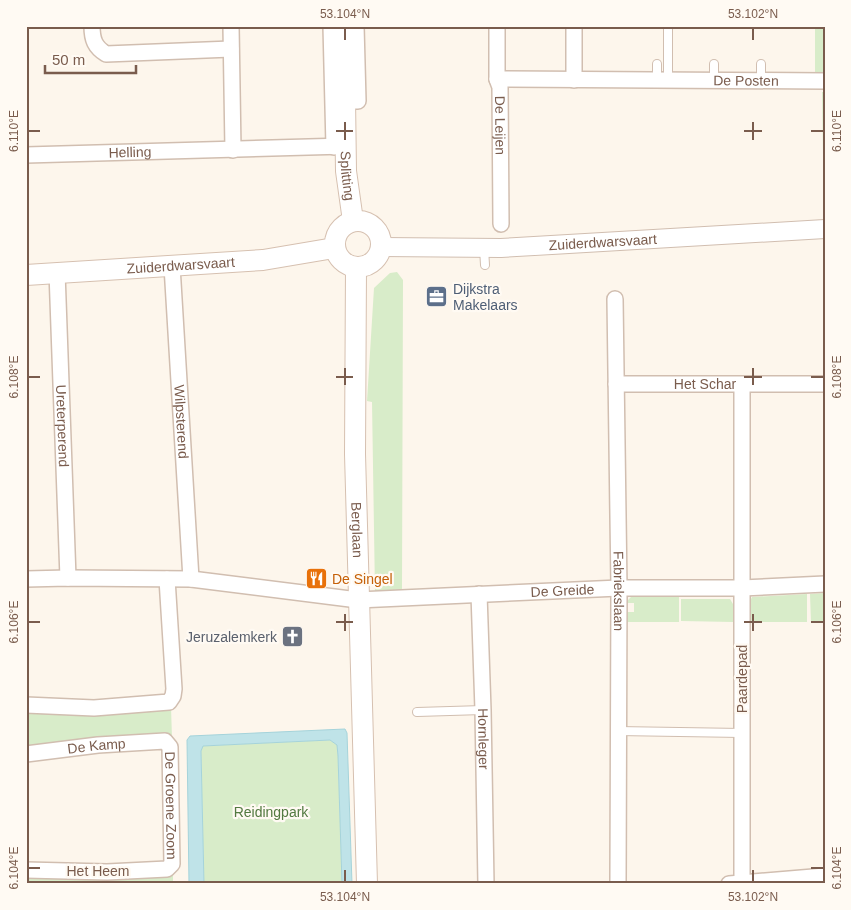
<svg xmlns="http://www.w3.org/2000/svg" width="851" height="910" font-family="Helvetica,sans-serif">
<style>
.green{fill:#d8ecc9}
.water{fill:#bfe3e8;stroke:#a5d3da}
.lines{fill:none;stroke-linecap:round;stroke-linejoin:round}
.service-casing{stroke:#d1beb0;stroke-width:10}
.minor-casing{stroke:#d1beb0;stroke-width:18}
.tertiary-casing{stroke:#d1beb0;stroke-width:20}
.secondary-casing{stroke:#d6c0b0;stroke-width:22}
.service{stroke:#fff;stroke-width:8}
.minor{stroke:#fff;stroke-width:15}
.tertiary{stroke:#fff;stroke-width:18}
.secondary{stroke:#fff;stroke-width:20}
.ticks{fill:none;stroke:#7a5c4d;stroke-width:2}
.labels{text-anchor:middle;stroke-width:4.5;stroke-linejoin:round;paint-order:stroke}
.street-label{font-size:14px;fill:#7a5c4d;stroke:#fffaf3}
.service-label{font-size:14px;fill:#4e5e75;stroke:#fffaf3;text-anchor:start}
.food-label{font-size:14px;fill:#c56008;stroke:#fffaf3;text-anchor:start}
.worship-label{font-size:14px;fill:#5b616d;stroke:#fffaf3;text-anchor:end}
.park-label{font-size:14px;fill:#537a41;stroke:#fffaf3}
.neatline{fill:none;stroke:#7a5c4d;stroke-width:2}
.ticks-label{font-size:12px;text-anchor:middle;fill:#7a5c4d}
</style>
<rect width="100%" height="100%" fill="#fdf6ec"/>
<g class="green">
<rect x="815" y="26" width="10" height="51"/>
<polygon points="822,92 825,92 824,218"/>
<polygon points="397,272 403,280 402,590 377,591 375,593 372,402 367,401 374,288 390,273"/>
<polygon points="825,593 825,623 811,623 810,594"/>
<polygon points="807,594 807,622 751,622 750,601 752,597"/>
<polygon points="631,597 679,597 679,622 624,622 624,612 634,612 634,603 625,603"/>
<polygon points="681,599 730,599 733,604 733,622 681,621"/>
<polygon points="171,707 172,739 26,751 26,710"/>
<polygon points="330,740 337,745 338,756 342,884 204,884 201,751 203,746"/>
<polygon points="173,871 173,884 26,884 26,873"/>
</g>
<polygon class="water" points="345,729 347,733 352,884 342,884 338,756 337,745 330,740 203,746 201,751 204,884 189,884 187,740 190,736"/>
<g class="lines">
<defs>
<g id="service">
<polyline points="668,26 668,80"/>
<polyline points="714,64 714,81"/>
<polyline points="657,80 657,64"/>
<polyline points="761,81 761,64"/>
<polyline points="484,248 485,265"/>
<polyline points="417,712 483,710"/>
<polyline points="617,731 742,733"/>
</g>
<g id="minor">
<path d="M92,26C92,40 95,47 106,54L231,49"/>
<polyline points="231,26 233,150"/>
<polyline points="331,26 334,147"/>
<path id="s1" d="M497,26V79L500,87L501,224"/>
<polyline points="574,26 574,80"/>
<path id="s2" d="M497,79L825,81"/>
<polyline points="346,101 358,101 356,26"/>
<path id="s3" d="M26,155L345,146"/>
<path id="s4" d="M172,266L191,579"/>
<path id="s5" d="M57,272L68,578"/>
<path id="s6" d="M615,299L619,588L618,884"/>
<path id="s7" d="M616,384H825"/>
<path id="s8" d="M26,579L68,578L191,579L358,600L619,588H742L825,584"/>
<path id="s9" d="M479,594L483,710L486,884"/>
<polyline points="26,705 94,708 169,702 173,696 174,689 167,579"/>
<path id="s10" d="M26,754L98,745L165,741L170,747L172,864L167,869L107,872L26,870"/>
<polyline points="742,883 742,385"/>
<polyline points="729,884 825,876"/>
</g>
<g id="tertiary">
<path id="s11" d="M381,247L501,248L825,229"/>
</g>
<g id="secondary">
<path id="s12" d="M344,26L346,171L353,221"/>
<circle cx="358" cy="244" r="23"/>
<path id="s13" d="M356,268L355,454L367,884"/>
<path id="s14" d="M26,275L263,260L334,248"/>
</g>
</defs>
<use href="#service" class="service-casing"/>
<use href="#minor" class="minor-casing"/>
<use href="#tertiary" class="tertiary-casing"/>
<use href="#secondary" class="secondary-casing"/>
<use href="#service" class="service"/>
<use href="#minor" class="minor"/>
<use href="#tertiary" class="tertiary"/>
<use href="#secondary" class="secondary"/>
</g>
<path class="ticks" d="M345,28V40M753,28V40M345,122V140M753,122V140M28,131H40M336,131H353M744,131H762M811,131H824M345,368V385M753,368V385M28,377H40M336,377H353M744,377H762M811,377H824M345,614V631M753,614V631M28,622H40M336,622H353M744,622H762M811,622H824M28,868H40M811,868H824M345,870V882M753,870V882"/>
<defs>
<symbol id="office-square" viewBox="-11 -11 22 22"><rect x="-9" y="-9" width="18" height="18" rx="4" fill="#5c6f8a" stroke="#fffaf3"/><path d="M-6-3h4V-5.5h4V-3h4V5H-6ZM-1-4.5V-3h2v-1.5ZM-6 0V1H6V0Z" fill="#fff"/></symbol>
<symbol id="restaurant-square" viewBox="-11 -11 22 22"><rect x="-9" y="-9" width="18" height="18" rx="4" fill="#e8710a" stroke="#fffaf3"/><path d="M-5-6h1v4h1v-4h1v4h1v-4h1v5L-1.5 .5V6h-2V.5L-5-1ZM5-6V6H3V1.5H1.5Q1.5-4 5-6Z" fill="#fff"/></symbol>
<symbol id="church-square" viewBox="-11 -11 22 22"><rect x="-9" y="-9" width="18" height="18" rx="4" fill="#6b7280" stroke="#fffaf3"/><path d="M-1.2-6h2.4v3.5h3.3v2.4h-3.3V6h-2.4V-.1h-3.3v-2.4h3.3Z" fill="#fff"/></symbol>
</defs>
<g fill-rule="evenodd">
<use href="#office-square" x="424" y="284" width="25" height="25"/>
<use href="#restaurant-square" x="304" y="566" width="25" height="25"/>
<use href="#church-square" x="280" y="624" width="25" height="25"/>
</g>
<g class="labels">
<g class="street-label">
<text dy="5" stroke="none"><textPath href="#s2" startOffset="249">De Posten</textPath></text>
<text dy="5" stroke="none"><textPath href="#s1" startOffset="100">De Leijen</textPath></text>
<text dy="5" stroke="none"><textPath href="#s3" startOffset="104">Helling</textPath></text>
<text dy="5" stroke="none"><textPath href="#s12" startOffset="150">Splitting</textPath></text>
<text dy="5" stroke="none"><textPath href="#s11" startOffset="222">Zuiderdwarsvaart</textPath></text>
<text dy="5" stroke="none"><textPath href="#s14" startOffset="155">Zuiderdwarsvaart</textPath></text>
<text dy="5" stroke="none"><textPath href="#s7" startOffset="89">Het Schar</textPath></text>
<text dy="5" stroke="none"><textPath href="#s4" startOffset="156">Wilpsterend</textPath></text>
<text dy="5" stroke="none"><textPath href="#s5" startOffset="154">Ureterperend</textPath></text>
<text dy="5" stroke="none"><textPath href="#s13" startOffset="262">Berglaan</textPath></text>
<text dy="5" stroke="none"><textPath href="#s8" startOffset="538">De Greide</textPath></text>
<text dy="5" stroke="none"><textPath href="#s6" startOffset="292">Fabriekslaan</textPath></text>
<text transform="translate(742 679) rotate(-90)" y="5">Paardepad</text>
<text dy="5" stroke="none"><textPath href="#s9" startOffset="145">Hornleger</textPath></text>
<text dy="5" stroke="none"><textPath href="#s10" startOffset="71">De Kamp</textPath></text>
<text dy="5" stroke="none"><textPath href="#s10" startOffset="206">De Groene Zoom</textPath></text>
<text x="98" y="876">Het Heem</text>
</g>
<g class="service-label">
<text x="453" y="294">Dijkstra<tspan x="453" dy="16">Makelaars</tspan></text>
</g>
<g class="food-label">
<text x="332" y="584">De Singel</text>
</g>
<g class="worship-label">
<text x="277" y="642">Jeruzalemkerk</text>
</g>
<g class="park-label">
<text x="271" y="817">Reidingpark</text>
</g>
</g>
<rect width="851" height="910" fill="none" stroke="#fffaf3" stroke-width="55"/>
<path d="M45 65v8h91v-8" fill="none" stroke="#7a5c4d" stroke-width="2.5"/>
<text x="52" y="65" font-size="15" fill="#7a5c4d" stroke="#fffaf3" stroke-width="4" paint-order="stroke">50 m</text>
<rect x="28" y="28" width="796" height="854" class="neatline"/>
<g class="ticks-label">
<text x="345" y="18">53.104°N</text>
<text x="753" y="18">53.102°N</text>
<text transform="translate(837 131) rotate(-90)" y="4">6.110°E</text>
<text transform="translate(14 131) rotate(-90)" y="4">6.110°E</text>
<text transform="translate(837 377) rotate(-90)" y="4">6.108°E</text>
<text transform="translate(14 377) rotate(-90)" y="4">6.108°E</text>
<text transform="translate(837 622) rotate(-90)" y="4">6.106°E</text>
<text transform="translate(14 622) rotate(-90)" y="4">6.106°E</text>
<text transform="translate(14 868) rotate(-90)" y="4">6.104°E</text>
<text transform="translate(837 868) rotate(-90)" y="4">6.104°E</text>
<text x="345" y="901">53.104°N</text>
<text x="753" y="901">53.102°N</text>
</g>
</svg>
